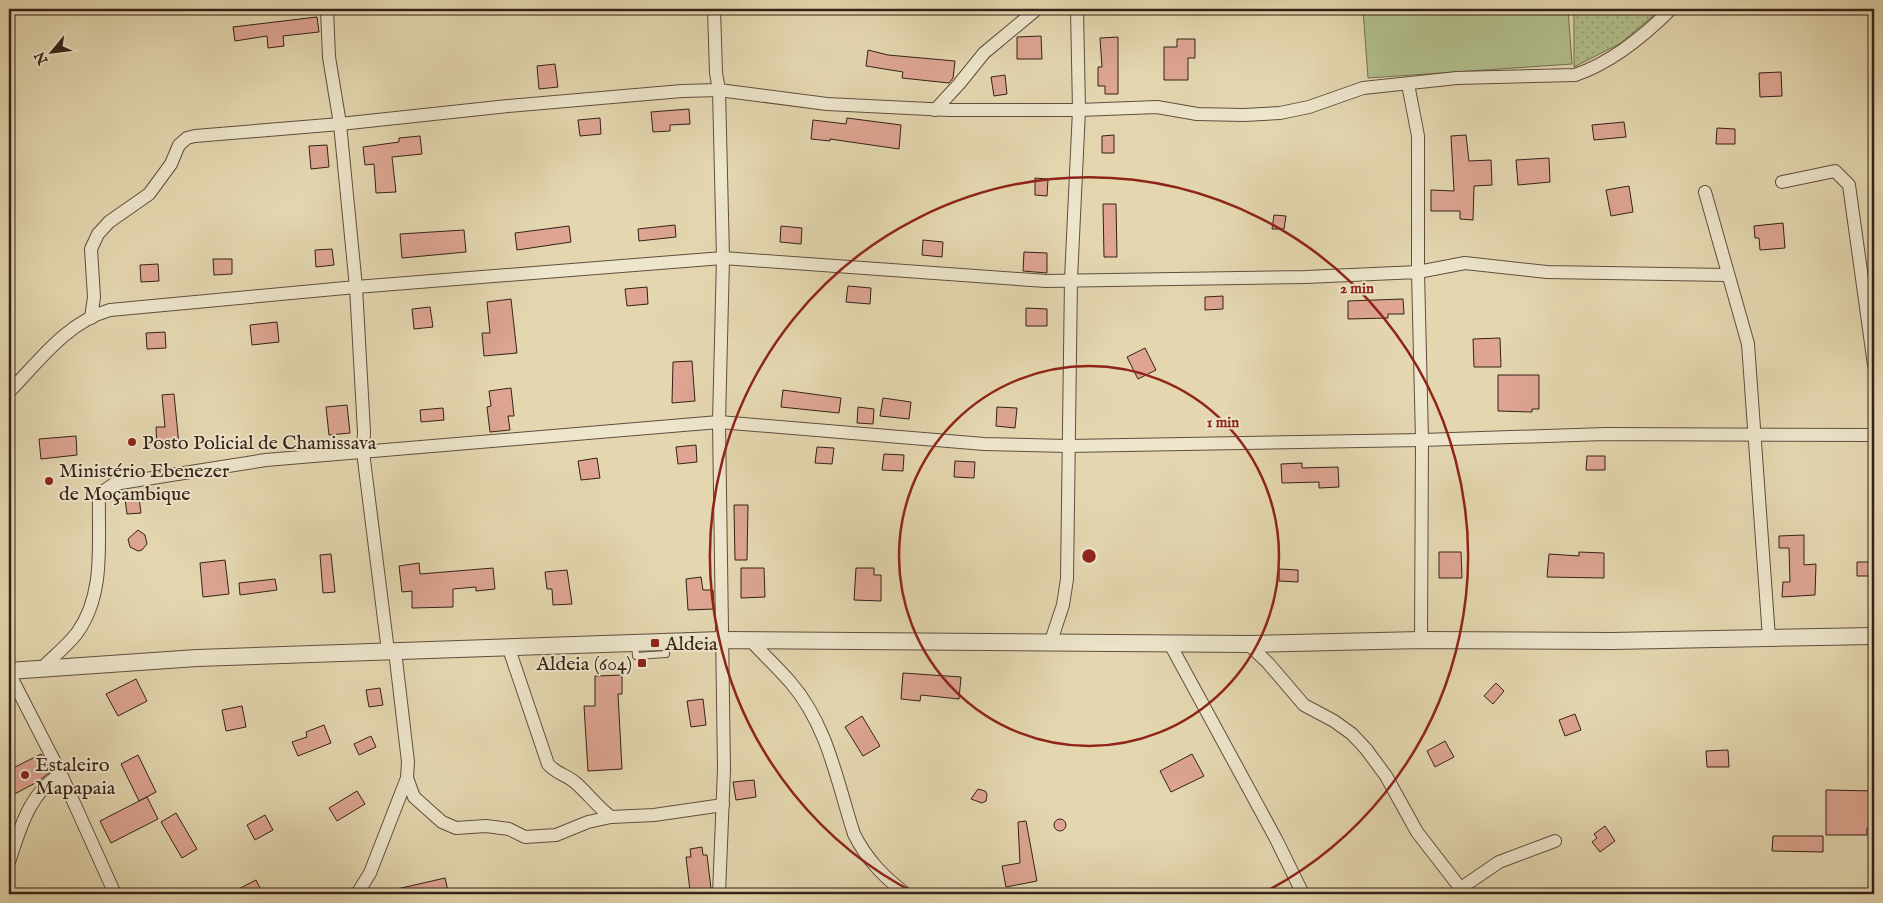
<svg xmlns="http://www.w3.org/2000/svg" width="1883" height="903" font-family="'IM FELL English',serif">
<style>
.grass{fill:url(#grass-dots);stroke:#737052}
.pitch{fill:#b2bf8d;stroke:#737052}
.building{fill:#dda592;stroke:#342117}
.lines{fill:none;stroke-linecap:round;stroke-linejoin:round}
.service-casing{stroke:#604e3d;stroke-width:8}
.minor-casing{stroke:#604e3d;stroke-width:14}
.tertiary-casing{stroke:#604e3d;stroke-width:18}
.service{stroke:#ede5cc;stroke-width:6}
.minor{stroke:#ede5cc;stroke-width:12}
.tertiary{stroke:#ede5cc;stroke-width:16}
.ring{fill:none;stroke:#8f2418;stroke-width:2.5}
.poi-dot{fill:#8f2418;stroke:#ede5cc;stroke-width:2}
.labels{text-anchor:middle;stroke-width:4;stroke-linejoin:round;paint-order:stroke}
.poi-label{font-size:20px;fill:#342117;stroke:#ede5cc;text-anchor:start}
.centre{fill:#8f2418;stroke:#ede5cc;stroke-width:2.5}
.ring-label{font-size:15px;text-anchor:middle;font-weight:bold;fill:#8f2418;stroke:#ede5cc;stroke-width:4;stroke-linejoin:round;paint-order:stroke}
</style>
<defs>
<pattern id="grass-dots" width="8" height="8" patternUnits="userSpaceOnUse" patternTransform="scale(1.25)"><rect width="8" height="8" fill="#b2bf8d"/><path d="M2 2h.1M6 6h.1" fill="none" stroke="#929b72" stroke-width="1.8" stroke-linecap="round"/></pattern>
</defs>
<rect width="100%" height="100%" fill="#e4d7b0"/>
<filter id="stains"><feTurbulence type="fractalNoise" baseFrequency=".004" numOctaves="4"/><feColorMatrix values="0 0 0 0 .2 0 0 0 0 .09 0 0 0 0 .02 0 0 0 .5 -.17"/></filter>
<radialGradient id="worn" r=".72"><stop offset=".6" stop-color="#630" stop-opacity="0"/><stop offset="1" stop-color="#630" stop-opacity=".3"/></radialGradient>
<polygon class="grass" points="1574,9 1661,9 1621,43 1574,67"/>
<polygon class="pitch" points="1363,9 1568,9 1572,64 1368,78"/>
<g class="building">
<polygon points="317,17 319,32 283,36 284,46 268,48 267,36 235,41 233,27"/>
<polygon points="1041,36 1042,59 1017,59 1017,37"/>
<polygon points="1118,37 1118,94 1105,94 1105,86 1098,86 1098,67 1102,67 1100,38"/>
<polygon points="1177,39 1195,39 1195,58 1188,58 1188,80 1164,80 1164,47 1177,47"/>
<polygon points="868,50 888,55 955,61 953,78 949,83 902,78 903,72 866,66"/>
<polygon points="555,64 558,87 539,89 537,66"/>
<polygon points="1781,72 1782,96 1760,97 1759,73"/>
<polygon points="1005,75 1007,94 994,96 991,77"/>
<polygon points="689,109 690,124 670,125 670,131 653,132 651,112"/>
<polygon points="600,118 601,134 580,136 578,120"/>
<polygon points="847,118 901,125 899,149 830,139 830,141 811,139 813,120 846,124"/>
<polygon points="1624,122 1626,137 1594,140 1592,125"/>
<polygon points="1717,128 1735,129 1735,144 1716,144"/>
<polygon points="1114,135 1114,153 1102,153 1102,136"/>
<polygon points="1466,135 1469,161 1491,160 1492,185 1474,186 1473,220 1460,219 1460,211 1431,211 1431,190 1454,191 1451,136"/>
<polygon points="420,136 422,154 392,157 396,192 376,193 374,164 365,165 363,147 399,142 399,138"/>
<polygon points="327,145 329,167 311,169 309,146"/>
<polygon points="1549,158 1550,182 1518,185 1516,160"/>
<polygon points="1035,178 1048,179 1047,196 1035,195"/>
<polygon points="1629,186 1633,212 1611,216 1606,190"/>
<polygon points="1103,204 1116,204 1117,257 1104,257"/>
<polygon points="1274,215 1286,216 1284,229 1272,229"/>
<polygon points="1783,223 1785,248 1760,250 1759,238 1755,238 1754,226"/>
<polygon points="675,225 676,237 639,241 638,229"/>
<polygon points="569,226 571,242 517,250 515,233"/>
<polygon points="781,226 802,228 801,244 780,242"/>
<polygon points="464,230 466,252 402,258 400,234"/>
<polygon points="923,240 943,242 942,257 922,255"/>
<polygon points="332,249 334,265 316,267 315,250"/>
<polygon points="1024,252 1047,253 1047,273 1023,271"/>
<polygon points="213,259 232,259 232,274 214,275"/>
<polygon points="158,264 159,281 141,282 140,265"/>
<polygon points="848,286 871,288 870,304 846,302"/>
<polygon points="647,287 648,304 627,306 625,289"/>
<polygon points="1223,296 1223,309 1205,310 1205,297"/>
<polygon points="511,299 517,353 484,356 482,333 490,333 487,302"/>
<polygon points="1403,299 1404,314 1388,314 1388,318 1348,319 1348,301"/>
<polygon points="430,307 433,327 414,329 412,309"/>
<polygon points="1026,308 1047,309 1047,326 1026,326"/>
<polygon points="277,322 279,342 252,345 250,325"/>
<polygon points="165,332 166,348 147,349 146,333"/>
<polygon points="1500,338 1501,367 1474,367 1473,339"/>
<polygon points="1145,348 1156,370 1138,379 1127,357"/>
<polygon points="692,361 695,401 672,403 673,362"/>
<polygon points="1498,375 1539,375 1539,409 1532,409 1532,412 1498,411"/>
<polygon points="511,388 514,416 508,416 510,430 490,432 487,407 491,406 489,391"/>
<polygon points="783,390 841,398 839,413 781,407"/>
<polygon points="174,394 179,445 157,447 156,427 165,427 162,395"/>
<polygon points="883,398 911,402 909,419 880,416"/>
<polygon points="347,405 350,433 329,435 326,407"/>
<polygon points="858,407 874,409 873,424 857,423"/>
<polygon points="997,407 1017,408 1015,428 996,426"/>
<polygon points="443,408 444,420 421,422 420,410"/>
<polygon points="76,436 77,455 41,459 39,439"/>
<polygon points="696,445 697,462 678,464 676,447"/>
<polygon points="817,447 834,448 832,464 815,463"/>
<polygon points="884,454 904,455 903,471 882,470"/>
<polygon points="1587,456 1605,456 1605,470 1586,470"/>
<polygon points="597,458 600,478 581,480 578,461"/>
<polygon points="955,461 975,462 974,478 954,477"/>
<polygon points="1302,463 1302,468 1338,467 1339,487 1319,488 1319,482 1282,483 1281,464"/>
<polygon points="139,497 141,513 127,514 125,499"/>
<polygon points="734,505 748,505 747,560 735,560"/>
<polygon points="138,530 145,535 147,544 142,550 138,551 130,547 128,539"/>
<polygon points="1804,535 1804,565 1816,564 1815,595 1782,597 1783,582 1790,582 1789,548 1779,548 1779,536"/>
<polygon points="1439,552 1461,552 1462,578 1439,578"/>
<polygon points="1579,552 1604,553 1604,578 1547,577 1549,554 1579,556"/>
<polygon points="331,554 335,592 323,593 320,555"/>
<polygon points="225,560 229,594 203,597 200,563"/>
<polygon points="1857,562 1874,562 1873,576 1857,576"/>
<polygon points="419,563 420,574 493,568 495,589 476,591 476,587 453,589 453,607 412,608 412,591 402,592 399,566"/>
<polygon points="741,568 764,568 765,597 741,598"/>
<polygon points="856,568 874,568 874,575 881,575 881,601 854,600"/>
<polygon points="1279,569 1298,570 1298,582 1279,581"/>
<polygon points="567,570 572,604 553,605 552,589 547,589 545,572"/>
<polygon points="701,577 703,590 713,590 714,609 688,610 686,579"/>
<polygon points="275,579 277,590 240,595 239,583"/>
<polygon points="903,673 961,677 959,699 921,695 920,701 901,699"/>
<polygon points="622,675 622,694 618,694 622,769 588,771 584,706 595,706 595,676"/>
<polygon points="136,679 147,701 118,716 106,694"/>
<polygon points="1496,683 1504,691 1493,704 1484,696"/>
<polygon points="380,688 383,705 369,707 366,690"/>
<polygon points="703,699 706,725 691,727 687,701"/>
<polygon points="242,706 246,727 226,731 222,710"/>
<polygon points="1575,714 1581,730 1565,736 1559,720"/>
<polygon points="862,716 880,746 863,756 845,727"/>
<polygon points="324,725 331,743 298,756 292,742 307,737 306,732"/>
<polygon points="371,736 376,747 359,755 354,744"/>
<polygon points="1445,741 1454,757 1435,767 1427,751"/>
<polygon points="1728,750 1729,767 1707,767 1706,751"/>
<polygon points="41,754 51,771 39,781 9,797 9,770"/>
<polygon points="1192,754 1204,776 1171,792 1160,771"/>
<polygon points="138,755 156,792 139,801 121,764"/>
<polygon points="754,780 756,797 736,800 733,782"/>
<polygon points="978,789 985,791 987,794 986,801 982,803 971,799"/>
<polygon points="1826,790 1874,791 1874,828 1867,828 1867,835 1826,835"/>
<polygon points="357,791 365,804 337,821 329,808"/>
<polygon points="147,797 158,819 111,843 100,821"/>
<polygon points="176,813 197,849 182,858 161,822"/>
<polygon points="265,815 273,830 255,840 247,825"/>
<circle cx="1060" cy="825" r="6"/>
<polygon points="1026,821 1037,881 1006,887 1002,866 1020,863 1018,822"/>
<polygon points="1605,826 1615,841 1600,852 1592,842 1597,838 1594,834"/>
<polygon points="1773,836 1823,836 1823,852 1772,851"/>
<polygon points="702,847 703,855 707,855 711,889 690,891 686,857 691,857 690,849"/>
<polygon points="445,878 448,891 433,894 397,894 397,889"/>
<polygon points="256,880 263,894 229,894"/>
</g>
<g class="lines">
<defs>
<polyline id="service" points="635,643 636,656 666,654 666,643"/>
<g id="minor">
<polyline points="327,9 329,57 340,124 356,287 364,432 363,452 388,651"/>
<polyline points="714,9 716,73 719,90 723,258 719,422 724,769 719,894"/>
<polyline points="1408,84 1418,136 1418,272 1465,263 1547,272 1726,275"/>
<polyline points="935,110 959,84 984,53 1037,9"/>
<polyline points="1782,182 1835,171 1849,185 1874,365"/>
<polyline points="1705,192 1748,344 1769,638"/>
<path d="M91,318L94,297L91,249L98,234L109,222L149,194L171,164L179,145L187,138L195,136L340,124L508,106L682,91L719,90L827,104L949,110H1079L1157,107L1197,114L1244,115L1280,113L1309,107L1363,88L1457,78L1575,75C1611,63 1644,36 1671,9"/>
<path d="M9,392C39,361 67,322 110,310L356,287L723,258L1046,281L1306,277L1418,272L1422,440L1421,640"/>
<path d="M751,641C764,655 778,668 791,683C828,726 837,782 854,834C867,860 884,877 906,894"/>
<polyline points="1050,644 1063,605 1067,579 1071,279 1079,110 1077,9"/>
<polyline points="1170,644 1276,839 1303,894"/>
<polyline points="1248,644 1268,663 1304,705 1334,721 1352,734 1366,749 1386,776 1417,832 1465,894"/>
<path d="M508,646L548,764C556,774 568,775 577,784C589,795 598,807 611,817"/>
<path d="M42,668C53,657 67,646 77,633C105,594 98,545 99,499L101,493L114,484L266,460L719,422L984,444L1068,446L1422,440L1605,434L1874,435"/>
<polyline points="9,673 61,774 115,894"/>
<polyline points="407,778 414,797 442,822 456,828 486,826 509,829 525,837 556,835 588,822 611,817 654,815 723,805"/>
<path d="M9,862C20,829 29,793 61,774"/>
<polyline points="1461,888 1499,862 1555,841"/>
<polyline points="357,894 370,873 407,778 408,762 395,651"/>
</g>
<polyline id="tertiary" points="9,671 197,658 721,640 1248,644 1421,640 1612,641 1874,636"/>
</defs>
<use href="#service" class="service-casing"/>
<use href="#minor" class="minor-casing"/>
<use href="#tertiary" class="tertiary-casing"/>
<use href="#service" class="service"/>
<use href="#minor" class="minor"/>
<use href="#tertiary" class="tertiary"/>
</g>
<g class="ring">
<circle cx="1089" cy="556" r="190"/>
<path d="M917 894A379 379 0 1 1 1261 894"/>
</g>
<g class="poi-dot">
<circle cx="132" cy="442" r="5"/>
<circle cx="49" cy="481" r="5"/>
<rect x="650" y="638" width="10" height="10" rx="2.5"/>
<rect x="637" y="658" width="10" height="10" rx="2.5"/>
<circle cx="25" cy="775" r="5"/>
</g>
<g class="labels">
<g class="poi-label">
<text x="142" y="449">Posto Policial de Chamissava</text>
<text x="59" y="477">Ministério Ebenezer<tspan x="59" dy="23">de Moçambique</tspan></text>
<text x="665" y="650">Aldeia</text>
<text x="632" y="670" text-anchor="end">Aldeia (604)</text>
<text x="35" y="771">Estaleiro<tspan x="35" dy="23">Mapapaia</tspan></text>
</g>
</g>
<circle cx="1089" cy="556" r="8" class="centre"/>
<g class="ring-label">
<text x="1357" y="293">2 min</text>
<text x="1223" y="427">1 min</text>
</g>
<rect width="1883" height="903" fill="none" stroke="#e4d7b0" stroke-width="30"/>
<rect x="10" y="10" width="1863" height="883" fill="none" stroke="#342117" stroke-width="2.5"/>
<rect x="15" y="15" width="1853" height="873" fill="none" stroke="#342117"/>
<g transform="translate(52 52) rotate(241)" stroke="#ede5cc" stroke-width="4" paint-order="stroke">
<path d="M0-4L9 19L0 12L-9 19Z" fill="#342117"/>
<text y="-8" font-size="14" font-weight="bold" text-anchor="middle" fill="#342117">N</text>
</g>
<rect width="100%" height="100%" filter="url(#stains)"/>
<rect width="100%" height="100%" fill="url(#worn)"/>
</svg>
